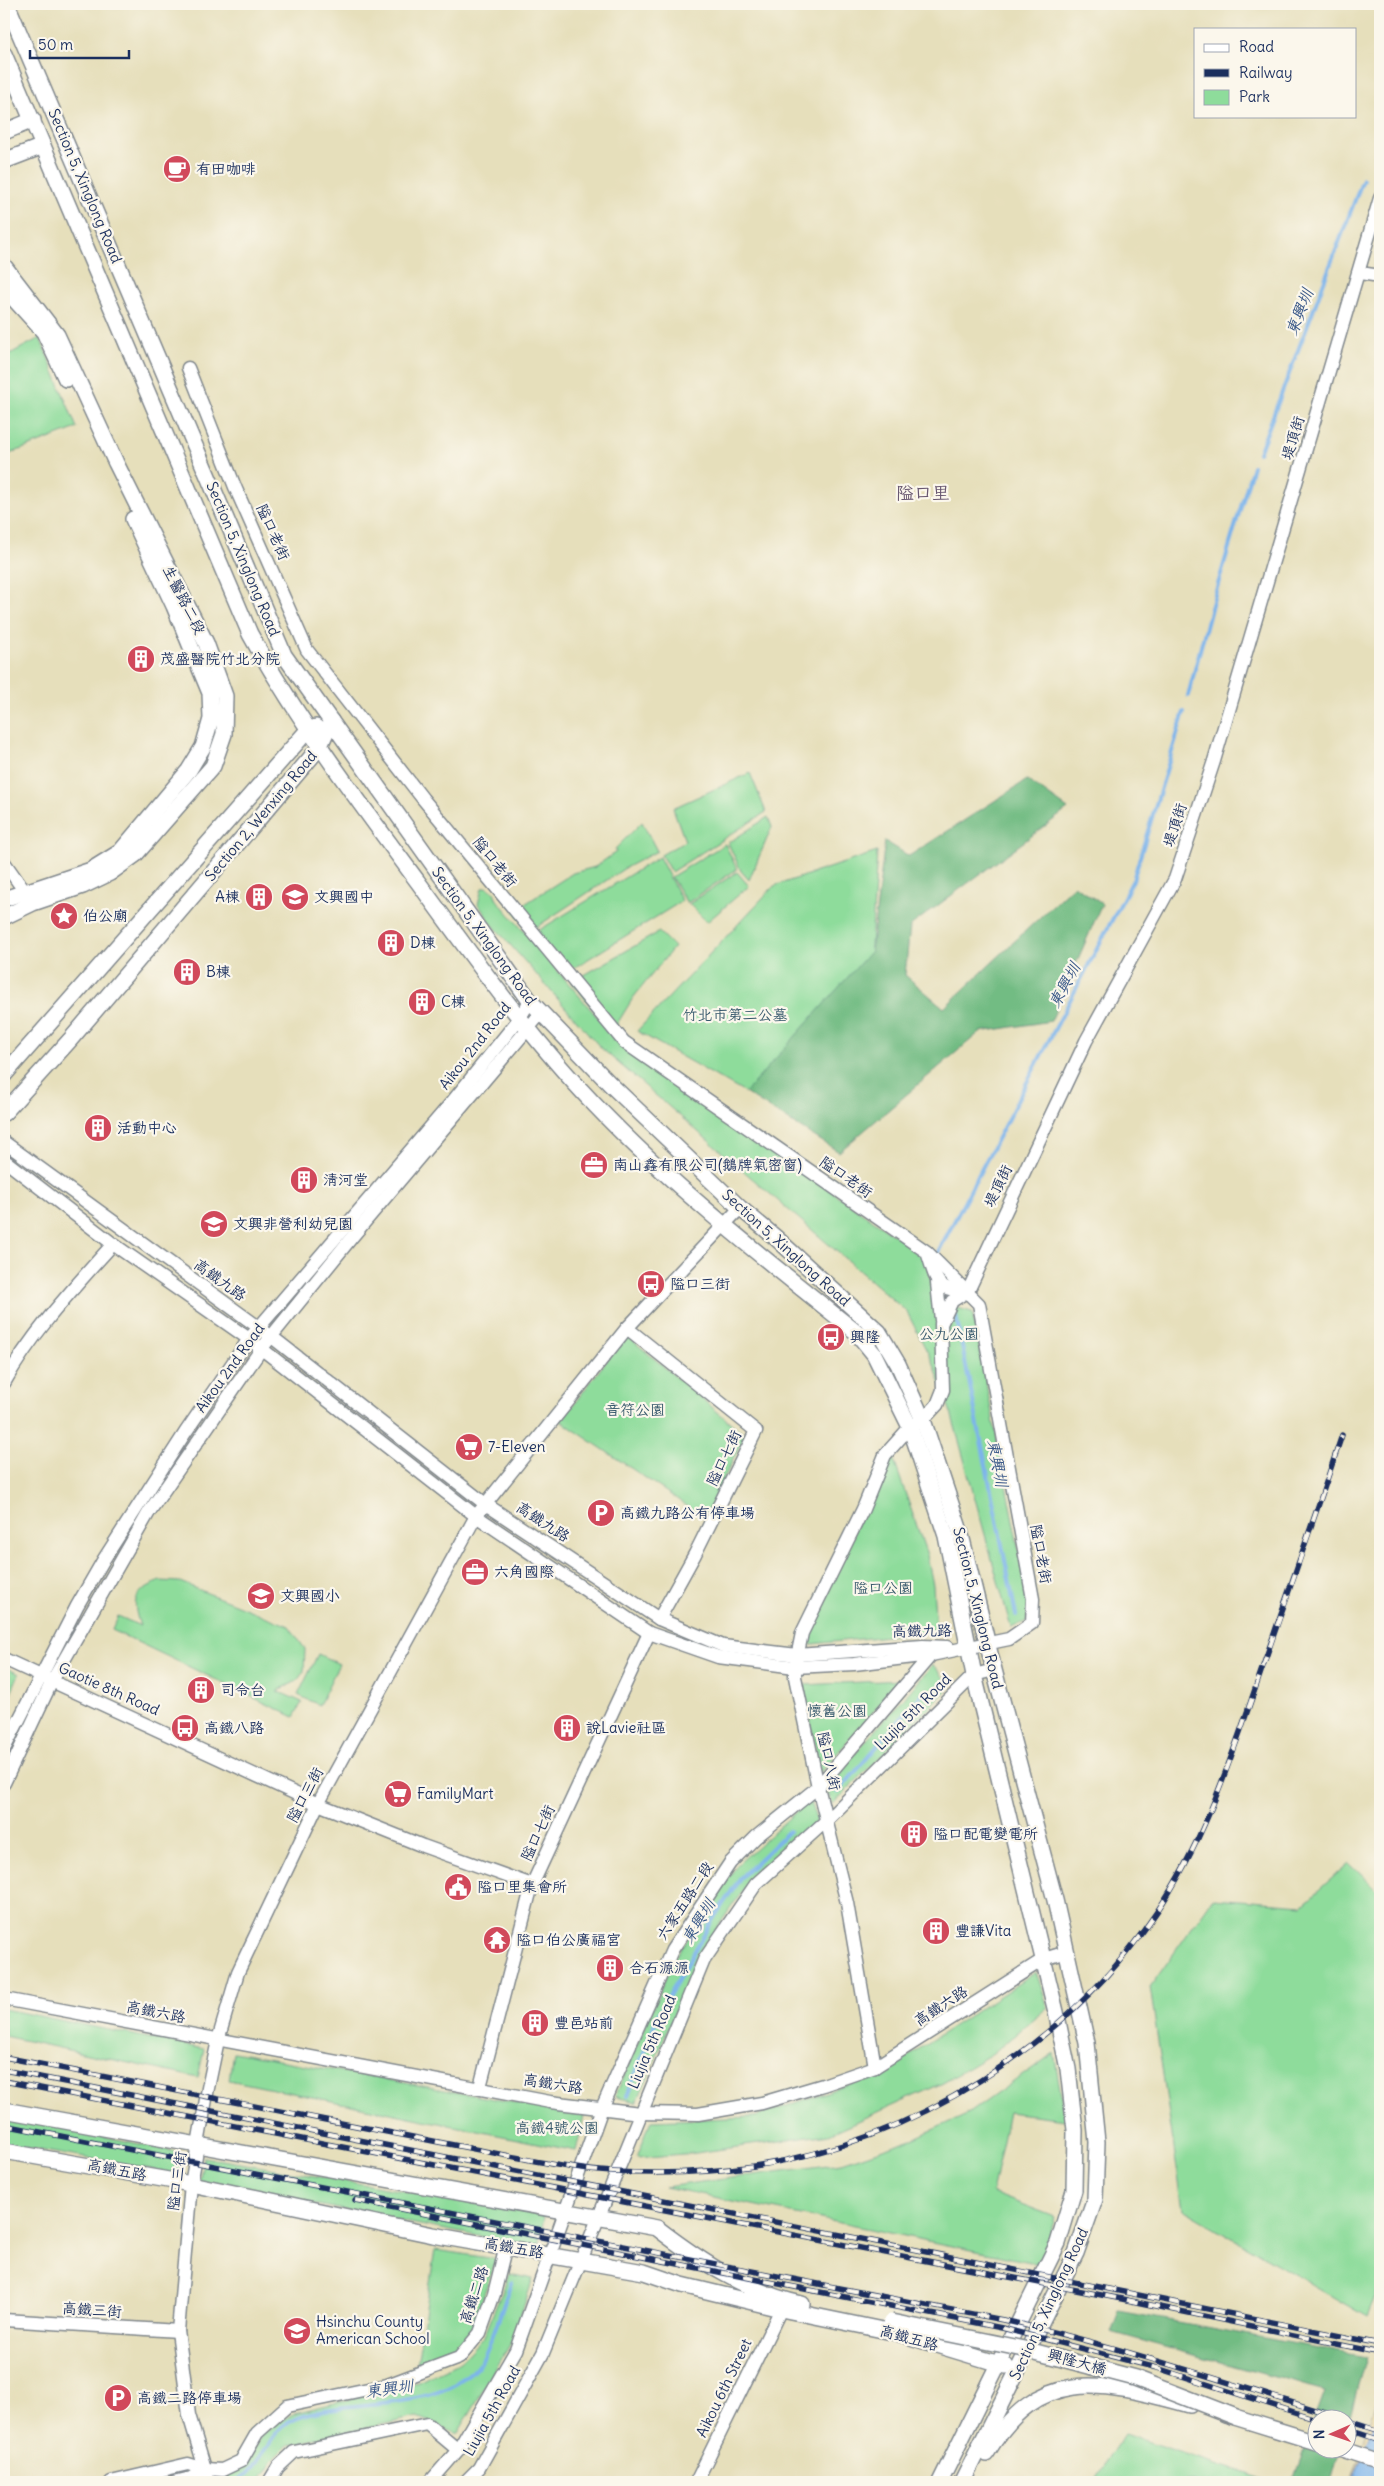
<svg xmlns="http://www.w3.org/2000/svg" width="1384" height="2486" font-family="Delius,'LXGW WenKai TC',sans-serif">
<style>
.green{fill:#8edc9b;stroke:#54867c}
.forest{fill:#72bc83;stroke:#467670}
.sand{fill:#eeda9e;stroke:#84847e}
.water{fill:#7cb4eb;stroke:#4c72a4}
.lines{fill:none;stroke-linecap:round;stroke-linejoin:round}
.stream{stroke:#7cb4eb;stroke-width:4}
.minor-casing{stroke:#80878c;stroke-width:15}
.tertiary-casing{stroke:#80878c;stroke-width:18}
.minor{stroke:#fff;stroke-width:12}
.tertiary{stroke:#fff;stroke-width:15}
.rail-casing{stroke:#1b2f5e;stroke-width:5.5}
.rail{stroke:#fbf7ec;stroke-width:4;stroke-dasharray:11;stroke-linecap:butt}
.tertiary-bridge-casing{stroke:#80878c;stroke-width:18;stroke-linecap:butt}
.tertiary-bridge{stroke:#fff;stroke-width:15}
.labels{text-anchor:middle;stroke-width:4.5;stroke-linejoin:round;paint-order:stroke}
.poi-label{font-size:15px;fill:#1b2f5e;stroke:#fbf7ec;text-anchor:start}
.street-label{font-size:15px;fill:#1b2f5e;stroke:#fbf7ec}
.park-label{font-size:15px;fill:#385a6d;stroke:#fbf7ec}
.water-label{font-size:16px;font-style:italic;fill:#385788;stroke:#fbf7ec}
.quarter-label{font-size:18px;fill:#695871;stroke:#fbf7ec}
</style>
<rect width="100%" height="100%" fill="#fbf7ec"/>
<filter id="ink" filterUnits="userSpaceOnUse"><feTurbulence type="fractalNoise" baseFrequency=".02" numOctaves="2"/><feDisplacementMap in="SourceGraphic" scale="10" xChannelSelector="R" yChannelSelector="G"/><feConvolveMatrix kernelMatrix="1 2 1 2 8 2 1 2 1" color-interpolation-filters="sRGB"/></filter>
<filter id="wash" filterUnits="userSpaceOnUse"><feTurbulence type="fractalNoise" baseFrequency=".0096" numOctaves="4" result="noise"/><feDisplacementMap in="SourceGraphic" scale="20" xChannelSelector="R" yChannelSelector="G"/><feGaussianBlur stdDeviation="1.12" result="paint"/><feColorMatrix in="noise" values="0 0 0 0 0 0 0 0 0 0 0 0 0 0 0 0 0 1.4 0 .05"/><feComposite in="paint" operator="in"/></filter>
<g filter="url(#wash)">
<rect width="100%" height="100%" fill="#e6dfbb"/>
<g class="green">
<polygon points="40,338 77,428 4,456 4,357"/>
<polygon points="750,773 766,812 671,872 661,855 685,841 673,808"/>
<polygon points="768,817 772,827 749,880 741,871 728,843"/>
<polygon points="642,822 657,851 625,868 529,932 514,911 573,873 595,867 616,852 615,849"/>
<polygon points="725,844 737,869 687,903 671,877"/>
<polygon points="877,852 870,961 745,1093 637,1031 774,886"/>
<polygon points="659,857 682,901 564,974 531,935"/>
<polygon points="737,872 749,886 707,922 689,904"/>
<polygon points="487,887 494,892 497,900 623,1047 926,1257 936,1302 972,1312 1028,1597 1027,1621 1011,1628 952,1416 934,1365 907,1312 601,1048 491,923 478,904 482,888"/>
<polygon points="659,932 674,947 633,998 612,1032 572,982"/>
<polygon points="626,1335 745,1435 705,1518 561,1421"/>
<polygon points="890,1449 927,1555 933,1585 936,1631 803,1645"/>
<path d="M160,1581L180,1582L289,1626L305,1649L304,1671L297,1681L277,1691L302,1702L294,1717L112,1630L118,1616L140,1626C131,1599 134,1592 160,1581Z"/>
<polygon points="318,1654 339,1664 319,1705 298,1695"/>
<polygon points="933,1665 951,1686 833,1804 825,1787"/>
<polygon points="4,1667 19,1674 4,1708"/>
<polygon points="901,1680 820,1773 804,1685"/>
<polygon points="809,1800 817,1821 750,1880 701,1951 637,2102 615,2097 673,1960 737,1865"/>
<polygon points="1349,1863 1380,1893 1380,2286 1367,2317 1183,2209 1150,1987 1213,1898 1302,1905"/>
<polygon points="1036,1972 1048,2007 993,2053 943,2083 829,2134 695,2153 637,2158 651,2121 755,2117 884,2072"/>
<polygon points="4,2009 204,2049 198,2078 4,2036"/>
<polygon points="233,2052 584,2115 576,2151 229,2080"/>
<polygon points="1054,2053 1065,2119 1009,2112 992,2193 1055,2217 1040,2264 665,2187 842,2163 915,2138 971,2112"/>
<polygon points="4,2115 182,2153 178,2174 4,2144"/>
<polygon points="204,2157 544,2215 539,2248 199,2182"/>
<polygon points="435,2250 496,2259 472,2329 456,2353 417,2365"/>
<polygon points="509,2274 533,2279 512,2341 458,2433 417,2417 288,2445 273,2460 258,2482 226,2482 223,2479 247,2463 262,2434 291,2414 418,2382 460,2362 484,2336"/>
<polygon points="1124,2434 1272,2482 1093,2482"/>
</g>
<g class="forest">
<polygon points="1027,780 1068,809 910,926 905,975 944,1008 1074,885 1102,904 1051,1021 980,1032 839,1152 745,1093 871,951 885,841 909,856"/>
<polygon points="1119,2311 1366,2357 1347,2426 1346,2418 1316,2418 1316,2448 1340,2449 1331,2482 1292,2482 1325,2391 1111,2332"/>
</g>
<polygon class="sand" points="1380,2391 1380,2482 1351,2482"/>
<polygon class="water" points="1380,2409 1380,2482 1352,2482"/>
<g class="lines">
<g class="stream">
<polyline points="1378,128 1380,122"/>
<polyline points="1259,453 1363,179"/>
<polyline points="1188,696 1211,608 1253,466"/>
<polyline points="936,1256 1133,880 1184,712"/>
<polyline points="956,1316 1016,1615"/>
<polyline points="838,1792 922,1694"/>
<polyline points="627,2096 658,2015 710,1924 740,1878 789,1831"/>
<path d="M237,2482C241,2478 247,2475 251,2470C267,2452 272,2427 298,2417C353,2397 436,2413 477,2367C488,2356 505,2300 511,2283"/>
</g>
</g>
</g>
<g filter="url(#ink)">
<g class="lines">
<defs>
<g id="minor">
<polyline points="1360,273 1380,276"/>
<polyline points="4,862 30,899"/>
<polyline points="4,1142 272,1337 484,1503 659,1619 723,1646 797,1655 923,1646 948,1647"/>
<polyline points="4,1160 113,1244 249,1339 476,1516 649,1633 718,1657 795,1667 854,1664 931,1655 1009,1639 1032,1623 1033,1599 979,1304 927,1252 624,1042 423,799 307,650 235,487 188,368"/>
<path d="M928,1255C937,1282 936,1291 968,1291"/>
<polyline points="937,1283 941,1320"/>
<polyline points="627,1328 756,1431 695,1554 659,1619"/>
<path d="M4,1383C33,1331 74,1288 113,1244"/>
<polyline points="4,1659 318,1804 423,1846 532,1885"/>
<polyline points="4,1749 77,1606 104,1559 185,1433 249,1339 452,1102 519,1019 530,1001"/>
<polyline points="4,1783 52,1681 149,1512 262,1348 352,1237 542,1012"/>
<polyline points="4,1999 550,2102 640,2113 698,2114 762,2103 823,2085 875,2067 1044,1959 1067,1952"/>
<polyline points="875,2067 847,1903 818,1787 795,1677 795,1667 802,1633 863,1509 885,1455 910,1427 923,1420 937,1405 943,1390 941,1324 952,1301 968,1291 1086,1041 1175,879 1214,761 1380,198"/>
<polyline points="480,2087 532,1885 649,1633"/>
<polyline points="4,2320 178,2331"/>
<polyline points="111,2482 188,2464 205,2469 222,2470 241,2461 257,2433 287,2406 387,2385 459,2358 480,2333 494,2294 506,2246"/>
<polyline points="174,2482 191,2478 205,2469"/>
<polyline points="209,2482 189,2415 178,2331 191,2184 208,2088 218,2040 238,1972 318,1804 476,1516 627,1328 740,1208"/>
<polyline points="269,2482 278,2467 294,2452 427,2424 458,2450"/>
<polyline points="430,2482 458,2450 516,2350 602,2108 672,1950 730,1863 756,1837 818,1787 931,1655"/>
<polyline points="465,2482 479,2468 543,2353 704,1960 756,1884 826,1821 974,1675 994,1670"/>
<polyline points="696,2482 781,2309"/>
</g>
<g id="tertiary">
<polyline points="7,4 284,655 530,1001 610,1084 740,1208 775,1237 879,1332 898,1364 923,1420 960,1531 994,1670 1055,1900 1087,2043 1097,2142 1095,2199 1076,2253 962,2482"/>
<path d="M4,54L250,634C299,722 358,801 418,882C474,959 529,1036 595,1105C675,1189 766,1260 856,1332L874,1354L910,1427L946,1536L974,1675L1056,2012L1068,2069L1075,2130L1074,2190L1058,2243L940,2482"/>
<polyline points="4,132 33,120"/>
<polyline points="4,161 43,146"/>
<polyline points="4,266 57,335 116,463 206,643 225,696 224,734 213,766 135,855 110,873 83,886 33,903 4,917"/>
<polyline points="4,288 44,332 66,379"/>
<polyline points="4,899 91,870 120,852 189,770 203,747 211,719 210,693 174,606 133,519"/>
<polyline points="4,1075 308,730 316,727"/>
<polyline points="4,1113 70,1040 319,748 331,721"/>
<path d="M4,2110L657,2228C700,2261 748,2293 802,2304"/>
<polyline points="4,2151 191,2184 433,2235 644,2272 682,2285 781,2309 897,2333 1006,2366"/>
<polyline points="1225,2414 1316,2442"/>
<polyline points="1337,2448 1380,2462"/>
<path d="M986,2454C1040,2363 1103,2382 1190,2405"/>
</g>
</defs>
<use href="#minor" class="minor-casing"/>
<use href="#tertiary" class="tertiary-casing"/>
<use href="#minor" class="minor"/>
<use href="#tertiary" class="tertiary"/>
<defs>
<g id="rail">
<path d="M4,2057C120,2080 236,2102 351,2125C401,2135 450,2144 499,2154C537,2161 575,2170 613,2172C660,2174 708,2173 754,2166C912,2142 1067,2045 1156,1913C1201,1847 1227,1770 1253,1695C1283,1609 1313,1522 1342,1435"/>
<polyline points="4,2070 887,2244 1380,2344"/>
<polyline points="4,2081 1122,2299 1380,2353"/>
<path d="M4,2125L1003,2320C1118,2346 1229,2383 1341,2418"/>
<polyline points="355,2200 1002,2328 1157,2368 1316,2419"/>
<polyline points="1346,2420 1380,2431"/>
<polyline points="1346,2429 1380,2440"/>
</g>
</defs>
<use href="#rail" class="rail-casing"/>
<use href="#rail" class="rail"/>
<defs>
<polyline id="tertiary-bridge" points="891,2322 1024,2349 1135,2378 1236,2417"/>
</defs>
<use href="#tertiary-bridge" class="tertiary-bridge-casing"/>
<use href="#tertiary-bridge" class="tertiary-bridge"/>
</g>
</g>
<defs>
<symbol id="cafe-disc" viewBox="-11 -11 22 22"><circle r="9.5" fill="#d1495b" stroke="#fbf7ec"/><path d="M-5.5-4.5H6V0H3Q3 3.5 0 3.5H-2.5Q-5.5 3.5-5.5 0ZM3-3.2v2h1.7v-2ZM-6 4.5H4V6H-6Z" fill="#fff"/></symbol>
<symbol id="building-disc" viewBox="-11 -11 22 22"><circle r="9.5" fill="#d1495b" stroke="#fbf7ec"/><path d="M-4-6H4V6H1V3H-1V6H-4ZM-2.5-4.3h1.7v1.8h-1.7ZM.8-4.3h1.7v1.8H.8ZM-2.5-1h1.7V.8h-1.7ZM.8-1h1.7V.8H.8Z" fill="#fff"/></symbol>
<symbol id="school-disc" viewBox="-11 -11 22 22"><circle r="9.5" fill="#d1495b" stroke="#fbf7ec"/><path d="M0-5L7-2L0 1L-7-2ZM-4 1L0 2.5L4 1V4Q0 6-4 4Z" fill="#fff"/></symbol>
<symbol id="sight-disc" viewBox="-11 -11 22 22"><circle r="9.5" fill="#d1495b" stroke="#fbf7ec"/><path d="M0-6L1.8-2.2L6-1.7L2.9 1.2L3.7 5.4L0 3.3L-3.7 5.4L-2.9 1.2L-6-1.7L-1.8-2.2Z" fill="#fff"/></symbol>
<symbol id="office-disc" viewBox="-11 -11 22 22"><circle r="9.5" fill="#d1495b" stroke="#fbf7ec"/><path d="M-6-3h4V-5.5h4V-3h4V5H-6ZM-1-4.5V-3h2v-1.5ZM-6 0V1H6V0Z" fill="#fff"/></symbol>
<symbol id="bus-disc" viewBox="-11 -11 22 22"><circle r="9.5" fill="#d1495b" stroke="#fbf7ec"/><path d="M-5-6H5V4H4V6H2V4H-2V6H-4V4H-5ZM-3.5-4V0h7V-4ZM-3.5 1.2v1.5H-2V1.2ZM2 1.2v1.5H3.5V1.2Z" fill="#fff"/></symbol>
<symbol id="supermarket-disc" viewBox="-11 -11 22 22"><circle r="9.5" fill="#d1495b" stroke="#fbf7ec"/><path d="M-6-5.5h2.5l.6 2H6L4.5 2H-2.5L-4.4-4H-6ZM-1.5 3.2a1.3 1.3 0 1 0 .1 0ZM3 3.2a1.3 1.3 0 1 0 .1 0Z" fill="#fff"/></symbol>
<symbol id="parking-disc" viewBox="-11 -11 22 22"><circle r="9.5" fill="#d1495b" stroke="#fbf7ec"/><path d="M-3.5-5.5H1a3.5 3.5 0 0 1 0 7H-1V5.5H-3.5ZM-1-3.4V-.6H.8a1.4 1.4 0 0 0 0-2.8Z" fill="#fff"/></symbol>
<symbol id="civic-disc" viewBox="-11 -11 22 22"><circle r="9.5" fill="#d1495b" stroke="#fbf7ec"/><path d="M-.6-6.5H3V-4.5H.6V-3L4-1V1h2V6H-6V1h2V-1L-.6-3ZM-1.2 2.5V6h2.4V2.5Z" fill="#fff"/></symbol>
<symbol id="temple-disc" viewBox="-11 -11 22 22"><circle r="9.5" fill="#d1495b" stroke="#fbf7ec"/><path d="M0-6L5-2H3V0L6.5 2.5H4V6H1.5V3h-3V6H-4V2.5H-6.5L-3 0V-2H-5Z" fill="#fff"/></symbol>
</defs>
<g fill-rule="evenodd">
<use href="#cafe-disc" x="161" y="153" width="32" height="32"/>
<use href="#building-disc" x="125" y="643" width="32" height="32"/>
<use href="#building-disc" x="243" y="881" width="32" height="32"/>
<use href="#school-disc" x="279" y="881" width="32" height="32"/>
<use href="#sight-disc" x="48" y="900" width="32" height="32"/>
<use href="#building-disc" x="375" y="927" width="32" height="32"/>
<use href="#building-disc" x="171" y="956" width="32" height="32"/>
<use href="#building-disc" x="406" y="986" width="32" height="32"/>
<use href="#building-disc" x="82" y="1112" width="32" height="32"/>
<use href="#office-disc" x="578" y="1149" width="32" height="32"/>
<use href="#building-disc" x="288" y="1164" width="32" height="32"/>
<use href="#school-disc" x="198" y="1208" width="32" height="32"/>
<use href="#bus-disc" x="635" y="1268" width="32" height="32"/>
<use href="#bus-disc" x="815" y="1321" width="32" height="32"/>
<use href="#supermarket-disc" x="453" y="1431" width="32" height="32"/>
<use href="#parking-disc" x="585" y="1497" width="32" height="32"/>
<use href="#office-disc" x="459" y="1556" width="32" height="32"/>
<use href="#school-disc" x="245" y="1580" width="32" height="32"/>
<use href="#building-disc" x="185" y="1674" width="32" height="32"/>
<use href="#bus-disc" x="169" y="1712" width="32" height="32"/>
<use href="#building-disc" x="551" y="1712" width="32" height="32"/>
<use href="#supermarket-disc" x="382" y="1778" width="32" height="32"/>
<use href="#building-disc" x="898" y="1818" width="32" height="32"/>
<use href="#civic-disc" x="442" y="1871" width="32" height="32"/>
<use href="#building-disc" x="920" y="1915" width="32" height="32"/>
<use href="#temple-disc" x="481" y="1924" width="32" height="32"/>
<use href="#building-disc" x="594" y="1952" width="32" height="32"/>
<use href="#building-disc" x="519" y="2007" width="32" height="32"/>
<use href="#school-disc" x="281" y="2315" width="32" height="32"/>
<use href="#parking-disc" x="102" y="2382" width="32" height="32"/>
</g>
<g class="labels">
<g class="poi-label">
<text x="196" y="174">有田咖啡</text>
<text x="160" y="664">茂盛醫院竹北分院</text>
<text x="240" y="902" text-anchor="end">A棟</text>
<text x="314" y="902">文興國中</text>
<text x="83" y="921">伯公廟</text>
<text x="410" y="948">D棟</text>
<text x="206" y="977">B棟</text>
<text x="441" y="1007">C棟</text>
<text x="117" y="1133">活動中心</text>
<text x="613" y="1170">南山鑫有限公司(鵝牌氣密窗)</text>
<text x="323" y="1185">清河堂</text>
<text x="233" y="1229">文興非營利幼兒園</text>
<text x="670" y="1289">隘口三街</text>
<text x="850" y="1342">興隆</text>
<text x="488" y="1452">7-Eleven</text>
<text x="620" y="1518">高鐵九路公有停車場</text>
<text x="494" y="1577">六角國際</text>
<text x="280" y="1601">文興國小</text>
<text x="220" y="1695">司令台</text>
<text x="204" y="1733">高鐵八路</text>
<text x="586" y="1733">說Lavie社區</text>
<text x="417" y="1799">FamilyMart</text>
<text x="933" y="1839">隘口配電變電所</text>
<text x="477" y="1892">隘口里集會所</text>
<text x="955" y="1936">豐謙Vita</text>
<text x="516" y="1945">隘口伯公廣福宮</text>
<text x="629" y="1973">合石源源</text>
<text x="554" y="2028">豐邑站前</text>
<text x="316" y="2327">Hsinchu County<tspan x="316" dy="17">American School</tspan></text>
<text x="137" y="2403">高鐵二路停車場</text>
</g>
<g class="street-label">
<text transform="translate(85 186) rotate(67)" y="5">Section 5, Xinglong Road</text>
<text transform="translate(1293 438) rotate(-73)" y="5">堤頂街</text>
<text transform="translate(273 532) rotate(66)" y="5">隘口老街</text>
<text transform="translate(243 559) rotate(67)" y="5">Section 5, Xinglong Road</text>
<text transform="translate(184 600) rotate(63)" y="5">生醫路二段</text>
<text transform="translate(261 816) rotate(-50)" y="5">Section 2, Wenxing Road</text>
<text transform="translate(1175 825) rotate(-72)" y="5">堤頂街</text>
<text transform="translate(495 862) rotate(51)" y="5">隘口老街</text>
<text transform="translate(484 936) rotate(54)" y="5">Section 5, Xinglong Road</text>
<text transform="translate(475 1046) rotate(-52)" y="5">Aikou 2nd Road</text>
<text transform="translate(846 1177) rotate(35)" y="5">隘口老街</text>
<text transform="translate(998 1186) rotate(-64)" y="5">堤頂街</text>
<text transform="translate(786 1248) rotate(42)" y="5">Section 5, Xinglong Road</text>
<text transform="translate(220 1280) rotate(36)" y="5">高鐵九路</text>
<text transform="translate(230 1368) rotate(-54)" y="5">Aikou 2nd Road</text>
<text transform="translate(724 1458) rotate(-64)" y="5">隘口七街</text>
<text transform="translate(543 1522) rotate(33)" y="5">高鐵九路</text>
<text transform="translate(1041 1554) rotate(80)" y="5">隘口老街</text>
<text transform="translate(978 1608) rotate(76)" y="5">Section 5, Xinglong Road</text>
<text transform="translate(922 1631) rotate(-1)" y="5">高鐵九路</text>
<text transform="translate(109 1689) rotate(24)" y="5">Gaotie 8th Road</text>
<text transform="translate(913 1712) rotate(-45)" y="5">Liujia 5th Road</text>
<text transform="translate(829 1761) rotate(78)" y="5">隘口八街</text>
<text transform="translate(305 1795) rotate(-62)" y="5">隘口三街</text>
<text transform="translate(538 1833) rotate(-65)" y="5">隘口七街</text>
<text transform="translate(685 1901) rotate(-57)" y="5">六家五路二段</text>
<text transform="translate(941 2006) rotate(-33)" y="5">高鐵六路</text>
<text transform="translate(156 2012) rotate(11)" y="5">高鐵六路</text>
<text transform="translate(652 2042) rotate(-67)" y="5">Liujia 5th Road</text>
<text transform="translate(553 2084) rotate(9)" y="5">高鐵六路</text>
<text transform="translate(117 2170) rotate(11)" y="5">高鐵五路</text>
<text transform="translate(177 2181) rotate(-82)" y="5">隘口三街</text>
<text transform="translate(514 2248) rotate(10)" y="5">高鐵五路</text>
<text transform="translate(474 2295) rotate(-72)" y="5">高鐵二路</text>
<text transform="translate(1049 2304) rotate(-65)" y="5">Section 5, Xinglong Road</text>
<text transform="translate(92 2310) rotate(4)" y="5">高鐵三街</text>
<text transform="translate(909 2338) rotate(15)" y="5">高鐵五路</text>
<text transform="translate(1077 2362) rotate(15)" y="5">興隆大橋</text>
<text transform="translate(724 2388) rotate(-64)" y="5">Aikou 6th Street</text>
<text transform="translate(492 2411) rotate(-61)" y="5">Liujia 5th Road</text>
</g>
<g class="park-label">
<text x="735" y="1020">竹北市第二公墓</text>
<text x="949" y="1339">公九公園</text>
<text x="635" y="1415">音符公園</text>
<text x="883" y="1593">隘口公園</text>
<text x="837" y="1716">懷舊公園</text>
<text x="557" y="2133">高鐵4號公園</text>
</g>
<g class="water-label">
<text transform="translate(1299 312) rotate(-69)" y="6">東興圳</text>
<text transform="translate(1064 985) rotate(-62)" y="6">東興圳</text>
<text transform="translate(998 1463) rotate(79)" y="6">東興圳</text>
<text transform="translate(698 1921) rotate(-59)" y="6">東興圳</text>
<text transform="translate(389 2388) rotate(-7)" y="6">東興圳</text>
</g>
<g class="quarter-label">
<text x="923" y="499">隘口里</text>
</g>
</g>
<rect width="1384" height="2486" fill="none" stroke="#fbf7ec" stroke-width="20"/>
<rect x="1194" y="28" width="162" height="90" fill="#fbf7ec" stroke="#a1a7b3"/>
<rect x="1204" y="44" width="25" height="8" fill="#ffffff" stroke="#a1a7b3"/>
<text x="1239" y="52" font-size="15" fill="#1b2f5e">Road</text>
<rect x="1204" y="69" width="25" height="8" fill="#1b2f5e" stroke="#a1a7b3"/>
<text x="1239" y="78" font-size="15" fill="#1b2f5e">Railway</text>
<rect x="1204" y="90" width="25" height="15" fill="#8edc9b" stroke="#a1a7b3"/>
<text x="1239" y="102" font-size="15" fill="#1b2f5e">Park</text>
<g transform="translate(1332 2434) rotate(268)"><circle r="24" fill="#fbf7ec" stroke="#a1a7b3"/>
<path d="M0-4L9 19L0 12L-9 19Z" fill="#d1495b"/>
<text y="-8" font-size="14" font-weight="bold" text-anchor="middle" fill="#1b2f5e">N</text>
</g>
<path d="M30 50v8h99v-8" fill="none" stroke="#1b2f5e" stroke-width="2.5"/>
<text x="38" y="50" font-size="15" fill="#1b2f5e" stroke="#fbf7ec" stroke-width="4" paint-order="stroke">50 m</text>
</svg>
